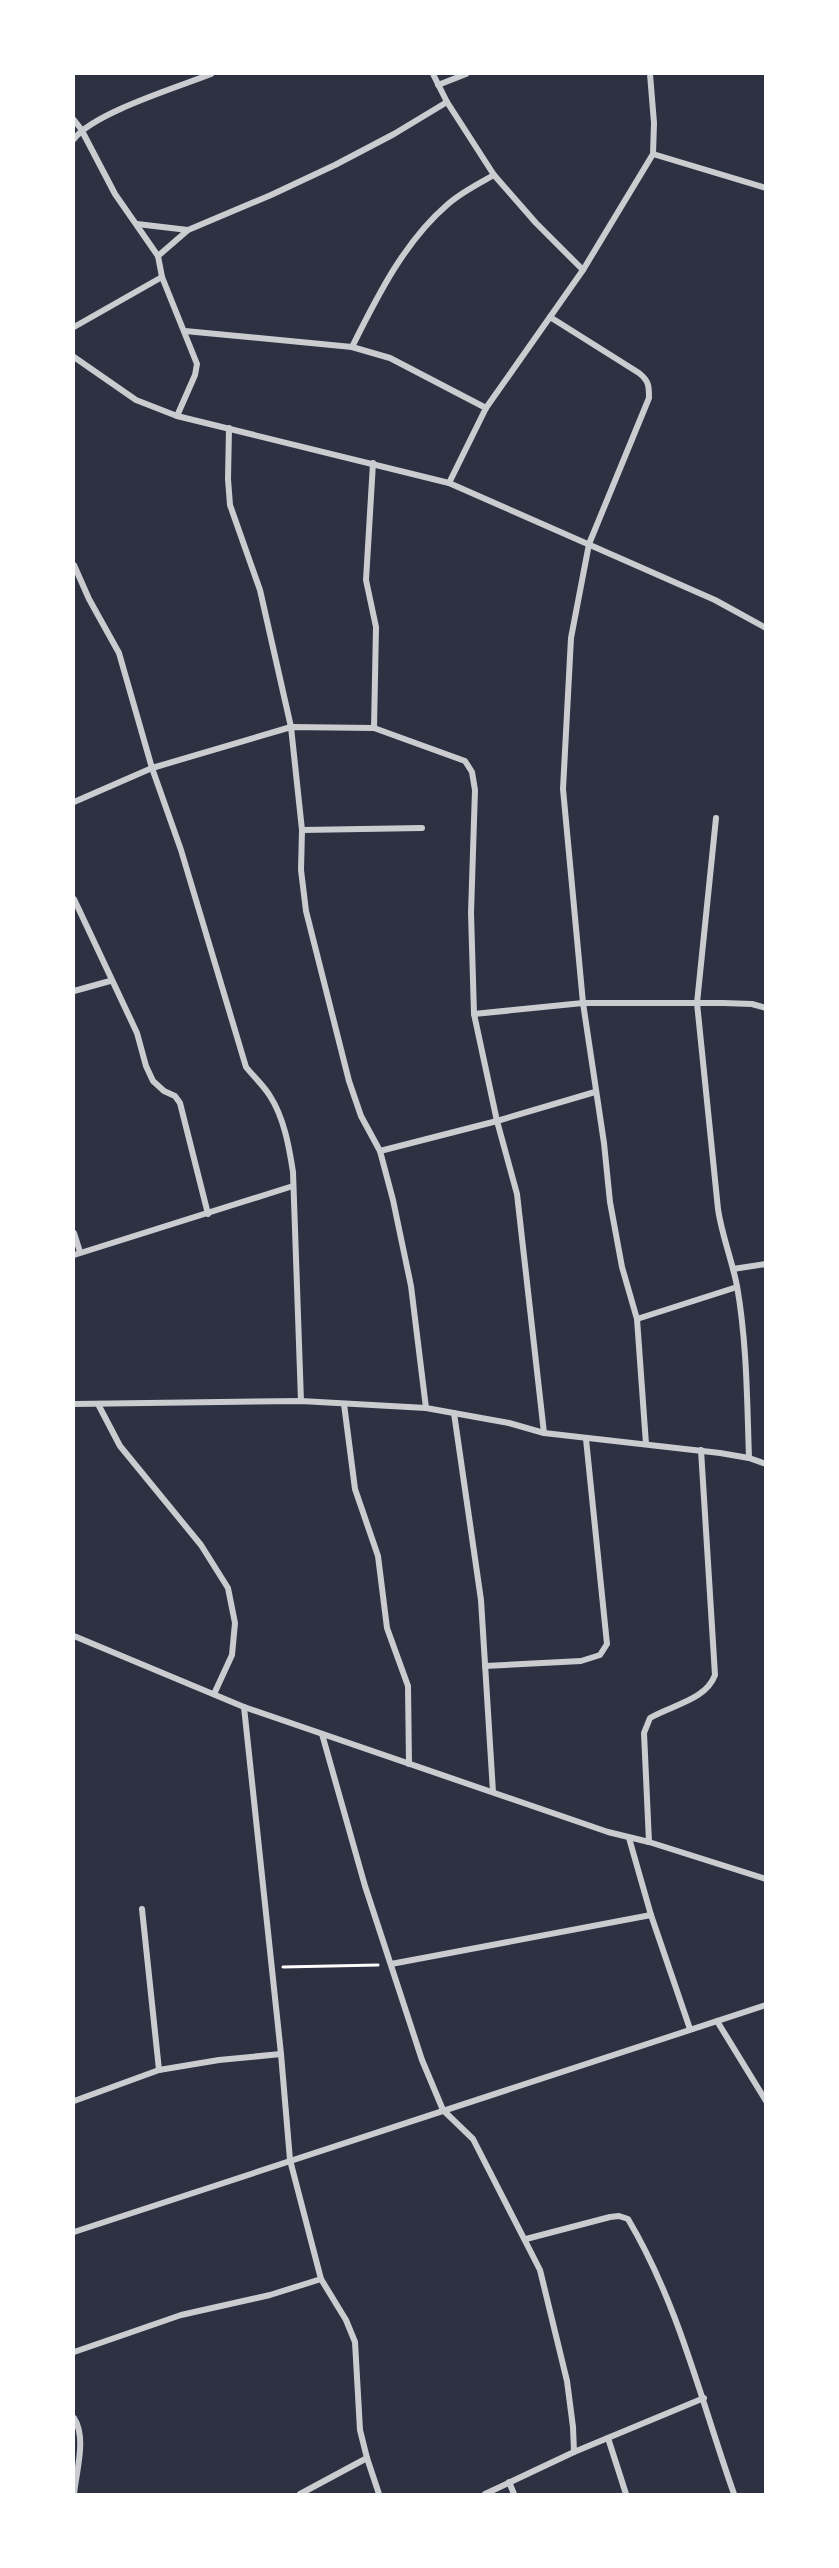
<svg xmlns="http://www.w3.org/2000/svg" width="839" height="2568" font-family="Manrope,sans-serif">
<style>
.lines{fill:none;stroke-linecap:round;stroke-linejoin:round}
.path{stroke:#fff;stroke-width:3}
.minor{stroke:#caccd0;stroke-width:6}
</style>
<rect width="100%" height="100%" fill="#2d3142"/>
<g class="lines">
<polyline class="path" points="283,1967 378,1965"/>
<g class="minor">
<polyline points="433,74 447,102 494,175 536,223 583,270"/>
<polyline points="438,85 466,74"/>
<polyline points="74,120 81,129 115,194 158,256 162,277 197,364 195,375 177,416"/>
<path d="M74,139C93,113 178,87 211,74"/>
<polyline points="653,154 766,188"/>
<polyline points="137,224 188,230"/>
<polyline points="158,256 188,230 271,195 335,165 394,134 447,102"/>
<path d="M550,317L639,373C649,381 649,386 649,398L589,544L571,638L563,789L583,1003L604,1143L610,1202L622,1267L637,1319L646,1444"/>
<polyline points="74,327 162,277"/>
<polyline points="185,331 352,347 390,358 486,408"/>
<path d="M352,347C377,297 404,242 447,205C460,193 478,184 494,175"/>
<polyline points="74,357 136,400 177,416 449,483 715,600 766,628"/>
<polyline points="229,428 228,479 230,505 260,590 291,727 302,830 301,870 306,911 349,1081 361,1116 380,1151 393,1200 411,1286 426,1408"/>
<polyline points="373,463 366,580 376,627 374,728"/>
<polyline points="449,483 486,408 583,270 653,154 654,123 650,74"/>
<path d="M74,565L89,599L119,653L152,768L181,850L246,1067C254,1077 264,1086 270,1096C284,1118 289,1146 293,1172L301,1401"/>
<polyline points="74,802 152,768 291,727 374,728 465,761 472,772 475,790 471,913 474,1014 497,1121 517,1194 544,1433"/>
<path d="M716,818L697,1003L718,1209C722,1236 732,1260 737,1286C747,1343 747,1400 749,1458"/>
<polyline points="302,830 422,828"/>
<polyline points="74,899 137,1033 146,1066 153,1081 164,1091 175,1096 180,1103 208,1214"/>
<polyline points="74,991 110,981"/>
<polyline points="474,1014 583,1003 723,1003 752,1004 766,1008"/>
<polyline points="380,1151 497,1121 595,1092"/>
<polyline points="74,1233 80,1252"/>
<polyline points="74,1255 293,1186"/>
<polyline points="733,1269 766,1264"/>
<polyline points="637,1319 737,1287"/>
<polyline points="74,1404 301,1401 426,1408 509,1423 544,1433 720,1453 749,1458 766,1464"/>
<polyline points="98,1404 120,1446 201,1545 228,1588 235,1623 232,1655 214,1694"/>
<polyline points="344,1404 355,1489 378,1556 387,1628 408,1686 409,1764"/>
<polyline points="454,1413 481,1600 493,1792"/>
<polyline points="74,1636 244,1707 608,1832 649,1842 766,1879"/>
<polyline points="485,1666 581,1661 600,1655 607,1644 586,1439"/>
<polyline points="322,1734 365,1886 422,2060 443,2110 473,2139 540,2270 567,2381 573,2427 574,2452"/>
<polyline points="629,1838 651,1915 690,2029"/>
<path d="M649,1842L644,1733L650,1718C672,1705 706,1700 715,1675L701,1450"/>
<polyline points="142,1909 159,2070"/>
<polyline points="391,1964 651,1915"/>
<polyline points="717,2021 766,2101"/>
<polyline points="74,2101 159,2070 219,2060 281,2054"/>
<polyline points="74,2232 766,2005"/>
<path d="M526,2239L610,2217L619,2216L628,2219C679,2305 701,2401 734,2494"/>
<polyline points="321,2279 346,2320 355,2342 360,2430 367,2458 379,2494"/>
<polyline points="74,2352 181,2315 270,2295 321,2279 290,2160 281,2054 244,1707"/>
<path d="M74,2418C87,2438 76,2472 74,2494"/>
<polyline points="608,2438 626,2494"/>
<polyline points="509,2482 514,2494"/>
<polyline points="300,2494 367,2458"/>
<polyline points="485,2494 574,2452 704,2398"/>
</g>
</g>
<rect width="839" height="2568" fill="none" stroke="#ffffff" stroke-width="150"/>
</svg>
